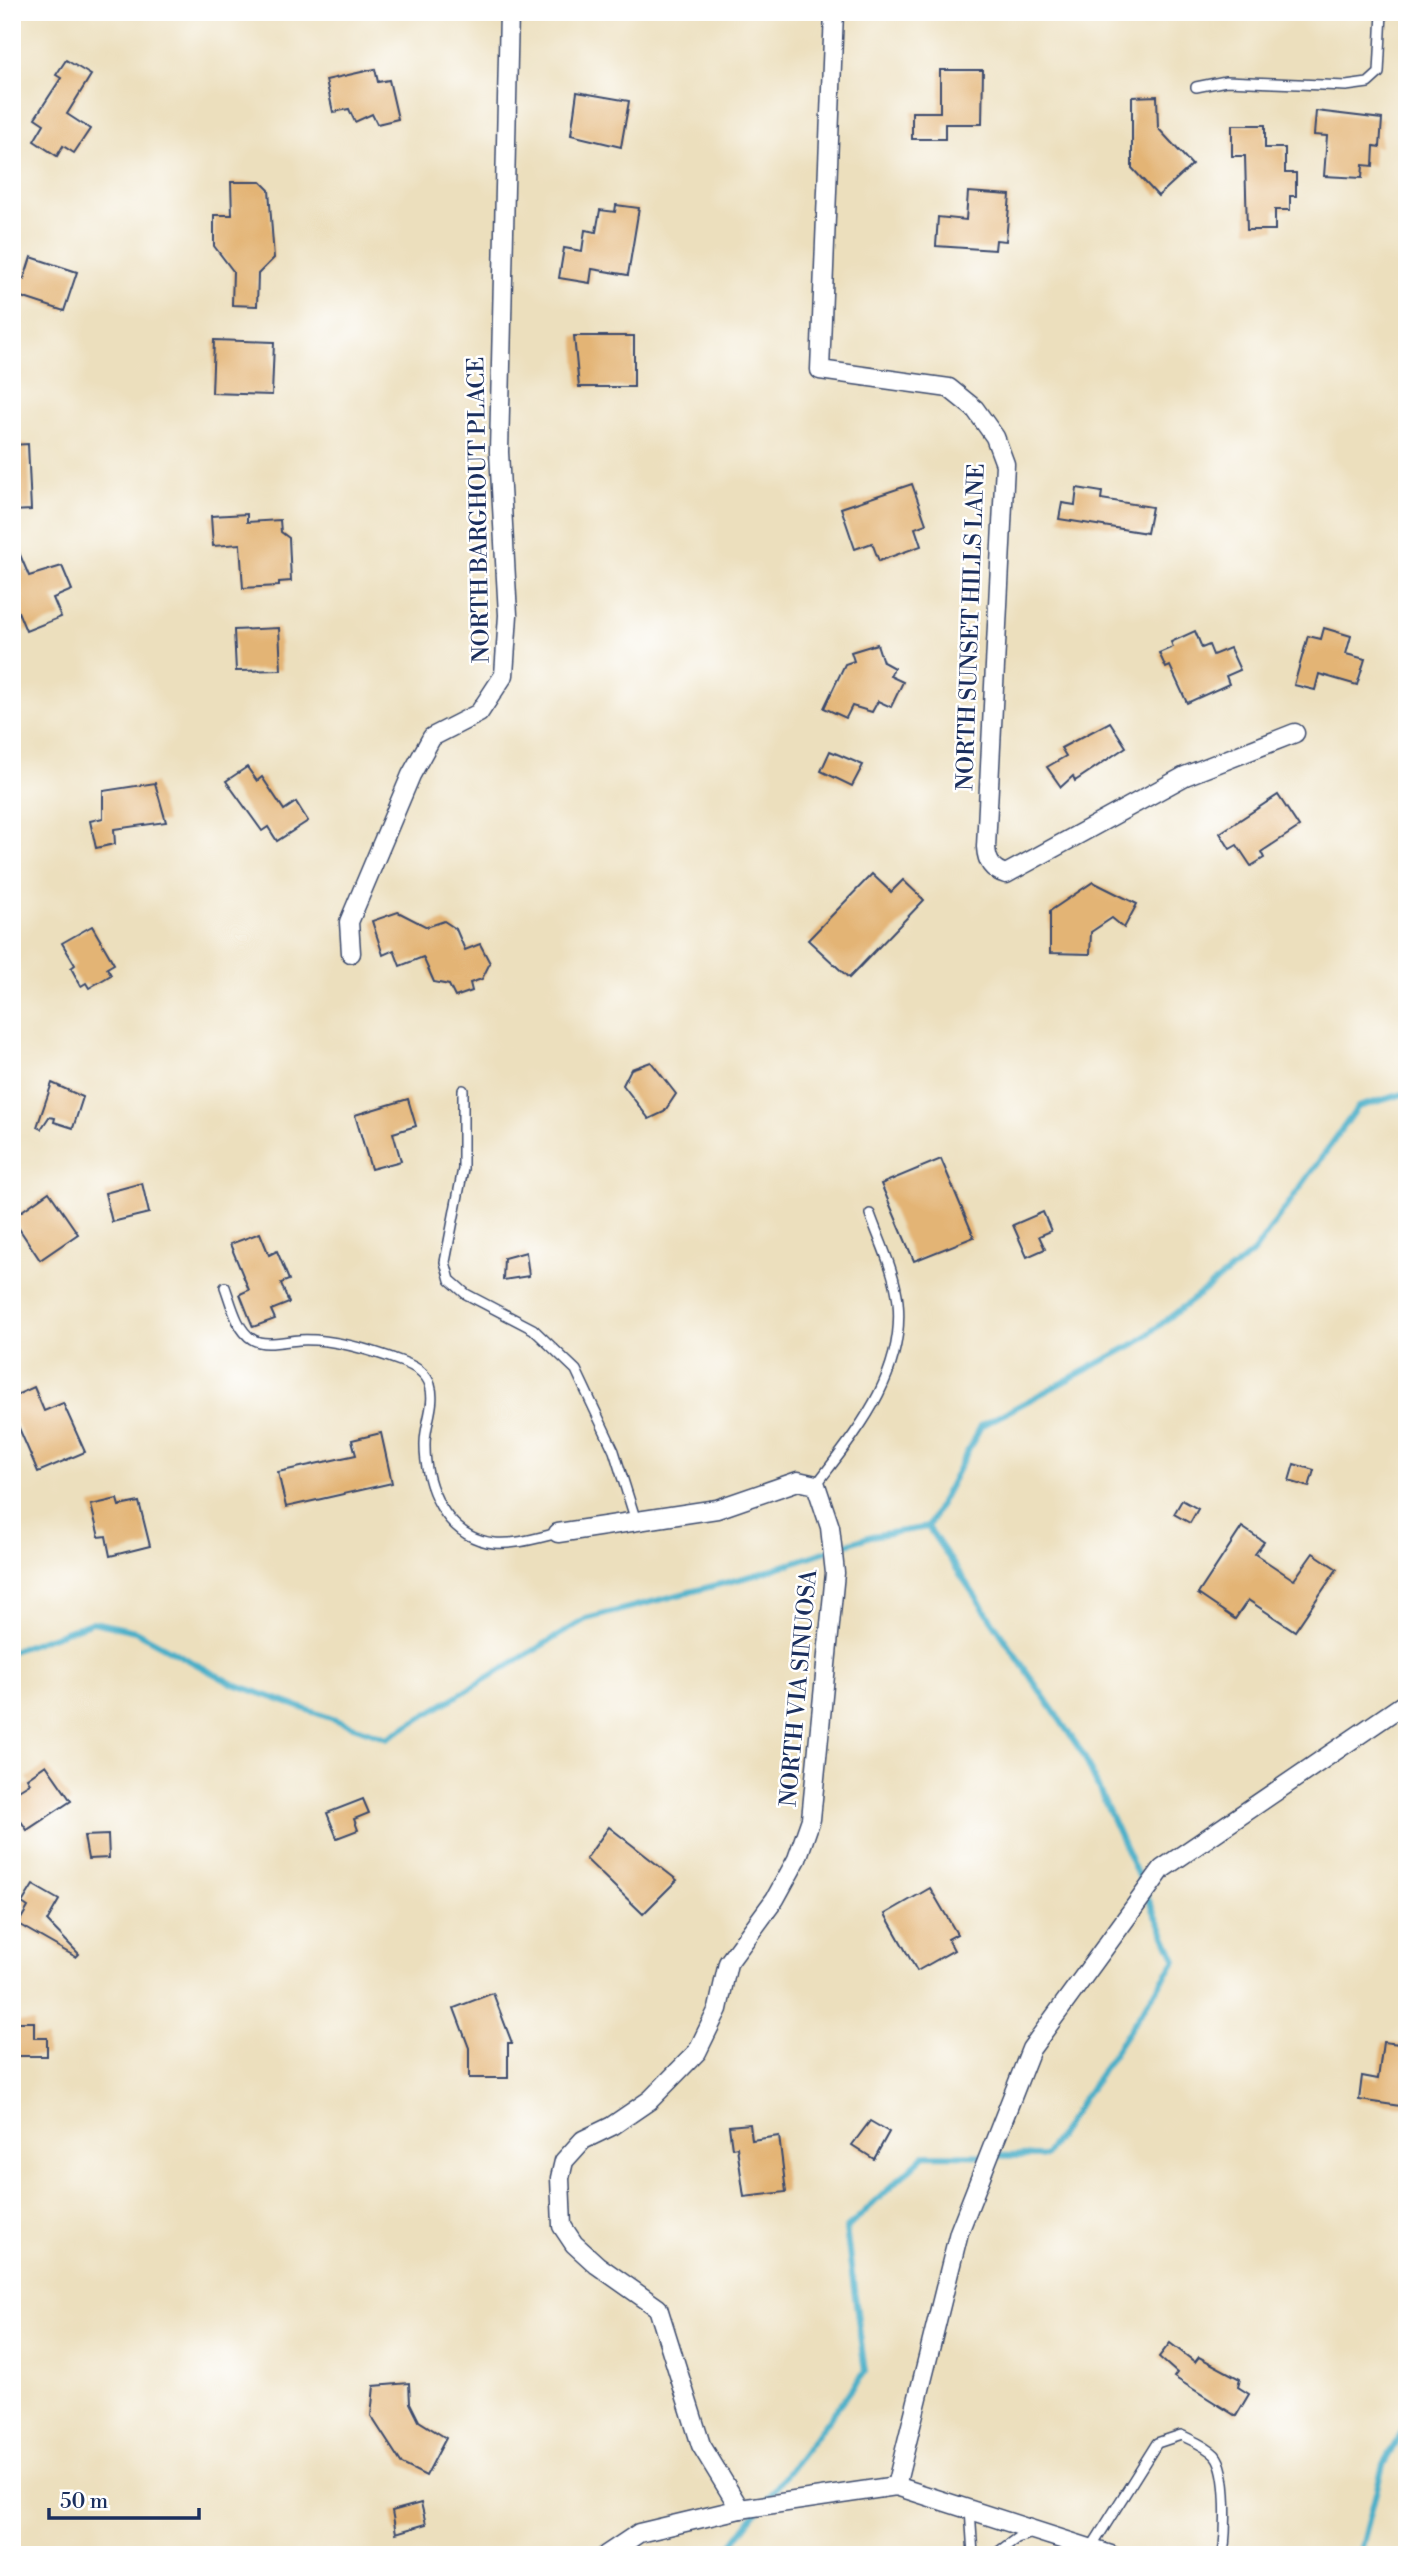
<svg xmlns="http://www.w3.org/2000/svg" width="1419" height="2567" font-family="'Libre Bodoni',serif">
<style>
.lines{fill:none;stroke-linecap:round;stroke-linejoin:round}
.stream{stroke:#49afc8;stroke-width:6}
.building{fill:#e3b474}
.lane-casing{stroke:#3a496c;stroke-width:12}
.street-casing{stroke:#3a496c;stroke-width:21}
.lane{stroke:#fff;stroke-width:9}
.street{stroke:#fff;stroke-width:18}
.labels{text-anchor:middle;stroke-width:5;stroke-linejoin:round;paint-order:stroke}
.street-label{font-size:23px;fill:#1b2f5e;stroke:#fff}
</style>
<rect width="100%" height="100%" fill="#fff"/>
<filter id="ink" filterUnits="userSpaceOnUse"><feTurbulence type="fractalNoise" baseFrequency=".0143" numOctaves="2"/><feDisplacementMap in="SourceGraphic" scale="14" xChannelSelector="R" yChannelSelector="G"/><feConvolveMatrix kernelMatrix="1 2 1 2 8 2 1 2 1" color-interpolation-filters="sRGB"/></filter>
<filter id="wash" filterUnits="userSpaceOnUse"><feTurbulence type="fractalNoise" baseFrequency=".00686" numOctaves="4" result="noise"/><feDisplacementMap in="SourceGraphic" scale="28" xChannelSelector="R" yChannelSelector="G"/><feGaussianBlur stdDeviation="1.57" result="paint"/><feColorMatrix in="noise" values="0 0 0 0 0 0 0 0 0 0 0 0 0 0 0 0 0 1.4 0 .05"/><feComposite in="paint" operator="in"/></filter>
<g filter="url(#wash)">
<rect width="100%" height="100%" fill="#ecdfbd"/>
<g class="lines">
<g class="stream">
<polyline points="12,1651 93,1622 135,1631 231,1683 387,1738 586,1619 759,1574 871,1536 928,1527 981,1426 1138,1342 1253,1253 1358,1107 1407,1093"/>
<polyline points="766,2501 865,2372 846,2229 925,2155 1045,2156 1176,1960 1083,1754 928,1527"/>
<polyline points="724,2555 759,2509"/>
<polyline points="1360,2555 1383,2465 1407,2423"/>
</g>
</g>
<g id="blocks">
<g class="building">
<polygon points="66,60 91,75 67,114 90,129 74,153 63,146 57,156 34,141 44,124 35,118 61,78 56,75"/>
<polygon points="375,69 378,82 389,80 398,119 377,124 372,114 355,122 349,109 333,112 326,80"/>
<polygon points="940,70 983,70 982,124 945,124 945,139 912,139 912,112 940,112"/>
<polygon points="577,92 629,101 621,147 571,135"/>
<polygon points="1157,96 1158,128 1192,165 1158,196 1132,168 1132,97"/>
<polygon points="1316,111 1382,119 1380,147 1374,146 1373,166 1363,165 1362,178 1324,176 1327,136 1314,135"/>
<polygon points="1232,125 1265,125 1265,148 1285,148 1285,173 1296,173 1296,196 1290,196 1290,210 1275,210 1275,230 1247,230 1245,156 1232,156"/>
<polygon points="231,182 261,182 269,190 274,258 258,274 257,306 232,305 233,271 214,246 214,215 232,215"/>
<polygon points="968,192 1010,195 1006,241 996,240 995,250 936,246 938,217 966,220"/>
<polygon points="616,205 639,208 628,275 592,269 590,283 559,278 564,248 582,251 585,230 596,232 600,210 615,212"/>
<polygon points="31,257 77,272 64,311 12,294 12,275 24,279"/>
<polygon points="574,336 634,336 634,387 579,387"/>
<polygon points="214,340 274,342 272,395 212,393"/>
<polygon points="28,444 31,510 12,511 12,445"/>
<polygon points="912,484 926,524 915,528 921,546 879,561 872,543 855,549 841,508"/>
<polygon points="1077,488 1102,492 1101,499 1152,507 1147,533 1059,519 1062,503 1075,505"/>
<polygon points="247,514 247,522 280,520 281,532 289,538 291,581 279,582 279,586 243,588 240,544 213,546 211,516"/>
<polygon points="12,536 29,576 62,566 72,590 53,598 61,617 26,631 12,597"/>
<polygon points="279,628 281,670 236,671 234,630"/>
<polygon points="1324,628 1351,636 1346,654 1365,659 1357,685 1319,674 1315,690 1294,685 1308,636 1321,639"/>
<polygon points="1195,631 1202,648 1209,645 1213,655 1230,648 1240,670 1226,676 1229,684 1187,703 1170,666 1166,668 1159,653 1173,647 1171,642"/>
<polygon points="877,644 883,662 894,668 890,676 903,682 891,707 878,701 872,712 852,706 846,718 824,708 845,664 854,661 851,652"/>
<polygon points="1110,722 1126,747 1075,781 1073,776 1061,787 1047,767 1066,756 1061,748"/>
<polygon points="830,751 863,765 852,786 821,771"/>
<polygon points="247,767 257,781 262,777 284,810 296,802 308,821 277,841 268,827 262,831 226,781"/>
<polygon points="155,783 166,822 114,829 115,844 96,848 90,821 103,818 103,791"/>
<polygon points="1278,795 1299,827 1261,852 1264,858 1251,866 1237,845 1230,849 1220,833"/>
<polygon points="872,874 891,892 903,880 924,900 849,978 808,940"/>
<polygon points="1093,882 1137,904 1124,928 1112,918 1091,932 1090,954 1050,953 1050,911"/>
<polygon points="398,912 427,927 444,921 456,929 465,950 480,944 490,963 482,979 470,983 472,991 455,997 449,985 434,982 423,957 400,966 394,950 383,955 372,921"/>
<polygon points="92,926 114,964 107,968 111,975 89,988 86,983 81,986 71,968 75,965 62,943"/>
<polygon points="651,1062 676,1094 664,1112 649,1119 623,1085 631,1069"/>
<polygon points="52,1083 83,1097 73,1128 54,1122 55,1118 49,1117 41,1129 37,1127"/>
<polygon points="408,1099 416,1126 393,1133 401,1161 371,1169 355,1115"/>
<polygon points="941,1159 974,1237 914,1261 881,1184"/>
<polygon points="142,1183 149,1213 112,1222 105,1193"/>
<polygon points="49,1192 78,1234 40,1260 12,1218"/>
<polygon points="1043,1212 1051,1231 1039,1236 1045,1249 1027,1257 1013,1225"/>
<polygon points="260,1233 269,1255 277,1251 289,1280 281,1283 289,1303 271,1310 275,1319 253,1327 240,1294 249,1290 230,1244"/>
<polygon points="526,1252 529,1276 503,1280 504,1258"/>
<polygon points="34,1387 44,1411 63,1403 85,1452 38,1472 12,1412 12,1397"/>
<polygon points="381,1433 392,1483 286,1507 278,1472 356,1455 352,1440"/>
<polygon points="1294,1464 1314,1470 1309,1487 1289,1481"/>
<polygon points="117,1499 119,1506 139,1502 150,1546 110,1556 106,1536 99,1537 91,1505"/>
<polygon points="1182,1500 1198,1509 1190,1523 1174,1514"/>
<polygon points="1242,1527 1264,1542 1255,1554 1294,1580 1313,1553 1337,1569 1295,1631 1248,1600 1235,1619 1198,1594"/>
<polygon points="46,1765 71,1801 27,1830 12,1808 12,1794 30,1783 27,1778"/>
<polygon points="363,1799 369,1813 354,1819 358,1830 337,1838 327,1813"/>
<polygon points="609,1827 677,1880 643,1914 586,1859"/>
<polygon points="108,1835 109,1858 88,1859 84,1836"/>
<polygon points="33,1885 59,1900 47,1921 79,1954 76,1957 18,1924 28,1907 22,1903"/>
<polygon points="930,1888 957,1934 948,1939 954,1950 917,1971 885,1914"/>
<polygon points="493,1993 512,2043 508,2043 508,2078 469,2078 469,2048 454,2008"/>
<polygon points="12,2022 34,2022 34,2038 47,2038 47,2056 12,2056"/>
<polygon points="1383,2042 1407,2045 1407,2107 1359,2100 1362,2076 1378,2079"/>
<polygon points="870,2121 889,2132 874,2159 852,2145"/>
<polygon points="750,2124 752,2140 779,2136 786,2192 744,2197 737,2147 732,2148 729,2126"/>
<polygon points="1170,2343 1195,2362 1199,2357 1240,2379 1238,2387 1249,2394 1236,2416 1174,2377 1177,2373 1159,2357"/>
<polygon points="409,2383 410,2403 419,2421 446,2438 426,2476 402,2464 371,2416 374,2386"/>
<polygon points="421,2503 426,2524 396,2533 392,2511"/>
</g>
</g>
</g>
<g filter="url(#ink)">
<use href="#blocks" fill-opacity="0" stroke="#3a496c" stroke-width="2"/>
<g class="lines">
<defs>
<g id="lane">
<polyline points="1196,87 1226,81 1346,86 1368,83 1379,73 1382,12"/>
<polyline points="463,1090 463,1169 445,1262 450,1280 466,1294 533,1329 576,1370 614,1451 636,1521"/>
<path d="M225,1287C231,1303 237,1330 252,1339C264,1347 284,1341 299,1340C333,1338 371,1350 403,1362C414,1366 426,1372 430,1385C436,1403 425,1424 425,1443C424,1485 446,1538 494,1543C515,1545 537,1538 558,1533"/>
<path d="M816,1485C857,1431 905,1375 898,1302C895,1272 880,1242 870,1214"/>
<polyline points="970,2509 973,2555"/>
<path d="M1091,2548L1157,2443L1181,2435C1193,2441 1205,2445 1215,2455C1229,2471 1226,2533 1223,2555"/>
<polyline points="994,2555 1017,2538 1035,2532"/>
</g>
<g id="street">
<path d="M834,12L820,370L949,388L975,409L995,437L1005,464L986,847C987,862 992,870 1006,874L1185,776L1295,733"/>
<polyline points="351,953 349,922 411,775 432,737 479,713 504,675 508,615 499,452 509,12"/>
<polyline points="558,1533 717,1509 798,1481 816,1485 830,1527 835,1573 811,1819 797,1859 775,1899 728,1963 718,2009 697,2052 650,2100 612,2126 583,2140 564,2161 560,2178 562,2226 574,2244 597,2265 658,2308 701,2445 740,2509"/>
<polyline points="896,2486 959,2232 1031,2049 1162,1869 1407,1702"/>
<polyline points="606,2555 639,2533 740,2509 896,2486 1111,2555"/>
</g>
</defs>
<use href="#lane" class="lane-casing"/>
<use href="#street" class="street-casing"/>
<use href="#lane" class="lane"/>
<use href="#street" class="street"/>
</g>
</g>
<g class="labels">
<g class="street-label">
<text transform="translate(478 510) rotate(-91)" y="8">NORTH BARGHOUT PLACE</text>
<text transform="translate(970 627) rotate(-88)" y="8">NORTH SUNSET HILLS LANE</text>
<text transform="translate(798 1688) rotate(-85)" y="8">NORTH VIA SINUOSA</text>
</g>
</g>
<rect width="1419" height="2567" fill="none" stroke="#fff" stroke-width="42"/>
<path d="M49 2508v10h150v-10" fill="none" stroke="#1b2f5e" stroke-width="3.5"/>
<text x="60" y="2508" font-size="21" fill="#1b2f5e" stroke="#ffffff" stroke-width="5" paint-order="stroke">50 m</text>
</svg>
